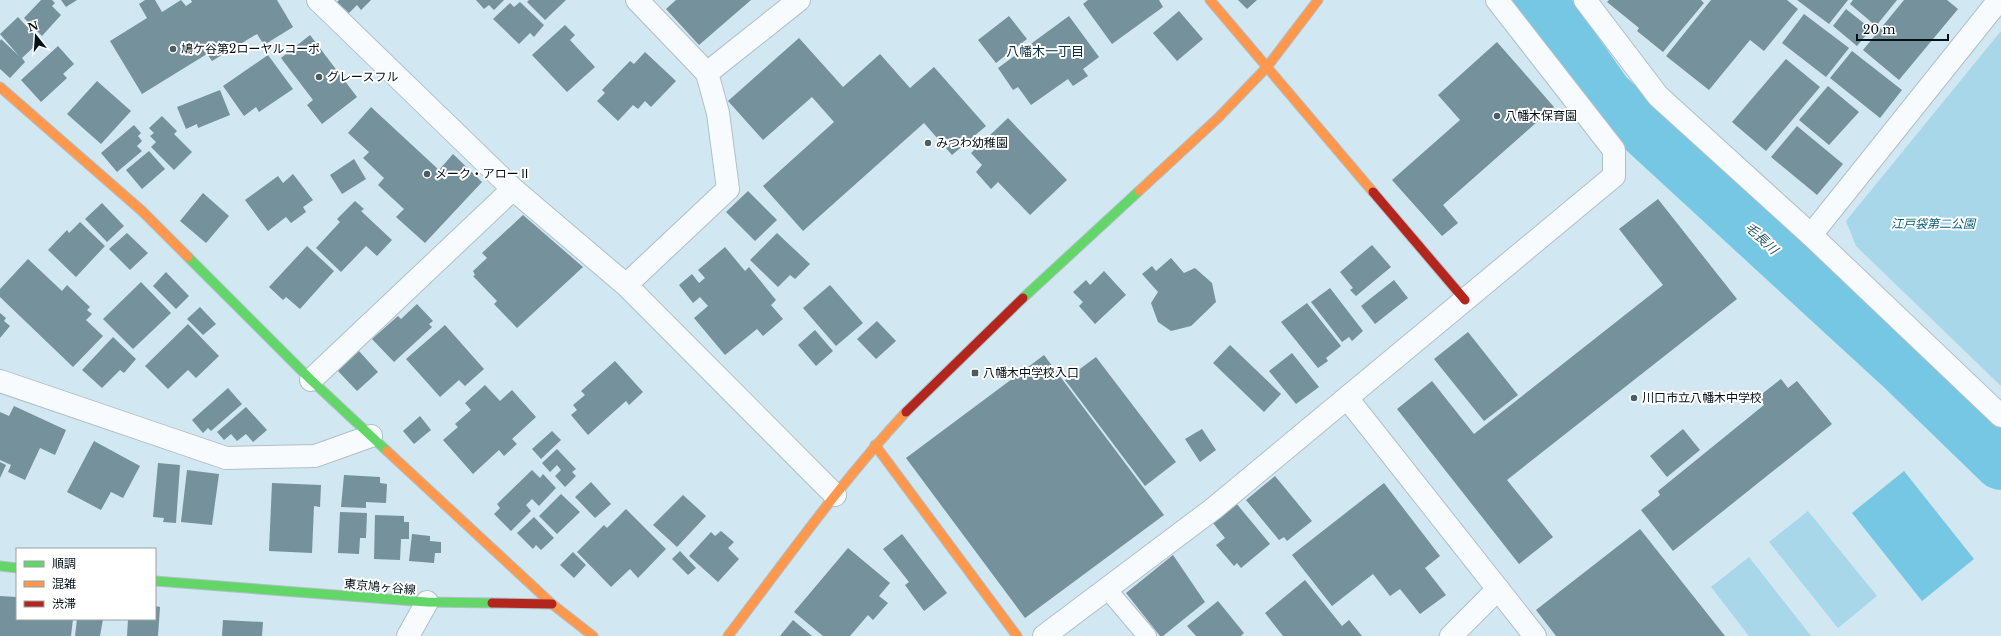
<svg xmlns="http://www.w3.org/2000/svg" width="2001" height="636" font-family="'Libre Baskerville','Noto Sans JP',serif">
<style>
.green{fill:#a9d7ea}
.water{fill:#76c7e4}
.lines{fill:none;stroke-linecap:round;stroke-linejoin:round}
.river{stroke:#76c7e4;stroke-width:54}
.building{fill:#75919b}
.lane-casing{stroke:#afc0c8;stroke-width:20}
.street-casing{stroke:#afc0c8;stroke-width:24}
.fast-casing{stroke:#afc0c8;stroke-width:11}
.slow-casing{stroke:#afc0c8;stroke-width:11}
.jam-casing{stroke:#afc0c8;stroke-width:11}
.lane{stroke:#f8fbfd;stroke-width:18}
.street{stroke:#f8fbfd;stroke-width:22}
.fast{stroke:#63d668;stroke-width:9}
.slow{stroke:#ff974d;stroke-width:9}
.jam{stroke:#b3261e;stroke-width:9}
.poi-dot{fill:#4b5c63;stroke:#fff;stroke-width:1.5}
.labels{text-anchor:middle;stroke-width:4;stroke-linejoin:round;paint-order:stroke}
.poi-label{font-size:12px;fill:#031117;stroke:#fff;text-anchor:start}
.park-label{font-size:12px;font-style:italic;fill:#06607a;stroke:#fff}
.street-label{font-size:12px;fill:#031117;stroke:#fff}
.neighbourhood-label{font-size:13px;fill:#0b323f;stroke:#fff}
.water-label{font-size:13px;font-style:italic;fill:#265364;stroke:#fff}
</style>
<rect width="100%" height="100%" fill="#d1e7f1"/>
<g class="green">
<polygon points="2001,31 2001,386 1856,246 1846,221"/>
<polygon points="1808,511 1877,596 1838,628 1769,542"/>
<polygon points="1749,557 1811,636 1749,636 1711,587"/>
</g>
<polygon class="water" points="1904,471 1974,559 1922,601 1852,513"/>
<g class="lines">
<polyline class="river" points="1539,0 1606,95 1906,371 2001,463"/>
</g>
<g class="building">
<polygon points="41,0 52,0 55,3 52,6 61,15 42,36 24,18"/>
<polygon points="61,0 77,0 66,7"/>
<polygon points="145,0 155,0 162,12 181,0 186,6 192,2 191,0 277,0 293,27 264,45 257,34 212,61 207,54 142,94 110,41 147,18 139,4"/>
<polygon points="339,0 371,0 361,10 357,5 349,13 337,2"/>
<polygon points="476,0 504,0 494,10 489,5 484,9"/>
<polygon points="529,0 566,0 545,20 527,2"/>
<polygon points="676,0 751,0 699,45 666,9"/>
<polygon points="1088,0 1159,0 1163,7 1112,44 1083,4"/>
<polygon points="1238,0 1257,0 1247,9"/>
<polygon points="1609,0 1701,0 1704,3 1663,52 1637,31 1639,28 1607,2"/>
<polygon points="1711,0 1787,0 1798,9 1764,51 1750,40 1709,90 1666,56"/>
<polygon points="1797,0 1848,0 1829,24"/>
<polygon points="1853,0 1897,0 1876,26 1850,4"/>
<polygon points="1904,0 1947,0 1958,9 1899,80 1863,50"/>
<polygon points="520,2 544,25 534,37 530,33 519,44 493,19 510,3 514,7"/>
<polygon points="1846,9 1871,29 1857,46 1833,26"/>
<polygon points="1179,11 1203,39 1177,61 1153,33"/>
<polygon points="1804,14 1849,48 1826,77 1782,43"/>
<polygon points="1009,16 1027,39 996,63 978,40"/>
<polygon points="1069,16 1099,57 1083,69 1088,76 1073,86 1068,79 1031,105 1018,87 1013,90 998,68"/>
<polygon points="18,17 40,41 22,58 25,62 10,78 0,69 0,41 1,39 19,56 0,34"/>
<polygon points="565,25 575,35 570,40 595,67 567,92 532,55"/>
<polygon points="310,35 357,97 322,124 307,105 313,100 281,58"/>
<polygon points="799,38 843,87 880,54 910,88 934,67 986,126 952,155 924,123 803,231 763,186 834,122 812,97 763,140 728,101"/>
<polygon points="1497,42 1554,107 1443,205 1458,223 1442,236 1392,180 1460,120 1438,95"/>
<polygon points="58,46 74,64 63,74 67,78 41,102 21,80"/>
<polygon points="1852,51 1902,90 1880,118 1830,78"/>
<polygon points="645,52 676,81 651,107 645,101 638,109 633,105 618,121 597,101 605,93 602,90 630,61 634,64"/>
<polygon points="268,55 293,89 259,112 256,107 244,116 223,86"/>
<polygon points="1786,59 1820,87 1766,151 1732,122"/>
<polygon points="97,81 131,111 101,144 67,114"/>
<polygon points="1828,86 1859,112 1829,145 1799,120"/>
<polygon points="220,90 230,115 198,128 197,124 186,129 177,107"/>
<polygon points="371,107 439,170 453,154 482,182 425,243 396,217 404,209 378,185 384,178 363,158 369,152 348,133"/>
<polygon points="162,116 177,131 174,134 192,152 174,170 151,147 156,142 150,136 154,133 149,128"/>
<polygon points="1008,118 1067,180 1030,215 998,182 991,189 976,172 982,165 971,153"/>
<polygon points="134,125 141,133 138,136 142,141 137,146 142,151 117,172 101,153"/>
<polygon points="1797,126 1843,164 1817,195 1771,157"/>
<polygon points="149,151 165,169 142,189 126,170"/>
<polygon points="354,159 366,179 342,194 330,175"/>
<polygon points="293,174 313,200 303,207 306,212 291,223 286,217 268,231 245,200 278,176 283,183"/>
<polygon points="748,191 777,220 755,241 726,212"/>
<polygon points="203,193 229,216 206,243 180,221"/>
<polygon points="1658,199 1737,299 1507,480 1553,537 1519,564 1397,409 1432,381 1474,434 1663,285 1619,229"/>
<polygon points="355,201 364,209 361,211 392,240 377,256 366,246 341,272 316,248 340,222 337,219"/>
<polygon points="102,203 124,226 107,242 85,219"/>
<polygon points="523,215 583,267 517,328 494,304 497,301 473,276 475,275 473,271 487,258 482,253"/>
<polygon points="80,222 105,246 76,277 48,250 67,230 69,233"/>
<polygon points="127,233 148,253 130,270 109,249"/>
<polygon points="777,233 810,264 795,279 790,275 778,287 750,260"/>
<polygon points="1372,245 1391,267 1356,296 1350,290 1353,288 1340,272"/>
<polygon points="307,246 334,271 300,309 286,297 283,300 269,287"/>
<polygon points="725,247 745,271 749,267 776,300 771,305 783,319 763,336 757,329 725,355 694,318 708,306 700,297 693,303 679,285 692,274 699,283 705,278 698,270"/>
<polygon points="1171,258 1184,273 1195,268 1212,283 1216,302 1191,326 1171,331 1158,322 1151,303 1158,292 1142,274 1152,266 1156,271"/>
<polygon points="28,259 62,291 67,285 90,307 87,310 92,314 86,320 103,336 73,367 0,297 0,289"/>
<polygon points="1104,271 1126,295 1095,324 1079,306 1083,302 1073,292 1086,280 1090,285"/>
<polygon points="166,272 189,296 176,309 153,286"/>
<polygon points="1394,280 1408,298 1375,324 1361,306"/>
<polygon points="141,282 171,313 133,349 103,319"/>
<polygon points="830,285 863,323 836,346 803,308"/>
<polygon points="1330,288 1363,331 1352,341 1349,337 1342,342 1311,302"/>
<polygon points="1307,303 1341,346 1326,358 1328,361 1318,368 1281,322"/>
<polygon points="417,304 433,321 429,324 432,327 394,362 372,339 398,316 401,319"/>
<polygon points="200,307 216,324 203,335 187,319"/>
<polygon points="0,313 6,318 4,321 10,326 0,338"/>
<polygon points="877,321 896,341 876,359 857,339"/>
<polygon points="188,324 219,356 196,378 188,370 168,389 145,366"/>
<polygon points="445,325 484,369 465,386 459,380 440,397 406,359"/>
<polygon points="815,330 833,351 816,366 798,345"/>
<polygon points="1468,332 1518,395 1484,421 1434,359"/>
<polygon points="113,337 136,359 124,373 120,370 102,388 82,370"/>
<polygon points="1230,345 1281,394 1264,412 1213,363"/>
<polygon points="359,351 378,372 357,391 338,371"/>
<polygon points="1292,353 1319,387 1296,404 1269,371"/>
<polygon points="1044,355 1164,515 1025,618 906,458"/>
<polygon points="1096,357 1176,462 1145,486 1065,380"/>
<polygon points="615,361 643,392 629,405 626,401 588,435 571,415 577,410 573,405 585,395 581,391"/>
<polygon points="1781,379 1788,388 1797,381 1832,424 1673,551 1641,510 1660,495 1658,491 1764,405 1758,397"/>
<polygon points="485,385 500,401 512,390 536,417 512,439 517,444 504,456 499,450 473,474 443,440 458,427 455,424 471,410 465,403"/>
<polygon points="228,388 242,404 211,431 208,428 203,433 192,420"/>
<polygon points="14,406 66,430 55,455 40,448 25,480 8,472 11,465 0,460 0,412 9,416"/>
<polygon points="246,407 267,430 253,442 246,434 237,441 231,434 224,440 217,432"/>
<polygon points="420,416 431,430 414,444 403,431"/>
<polygon points="1202,429 1216,450 1200,462 1185,439"/>
<polygon points="1683,429 1700,450 1667,477 1650,456"/>
<polygon points="552,431 561,440 541,459 532,449"/>
<polygon points="94,441 140,466 123,498 111,492 101,510 67,492"/>
<polygon points="557,449 576,469 572,472 576,476 565,487 555,476 561,470 557,465 550,472 542,463"/>
<polygon points="0,462 6,465 0,478"/>
<polygon points="158,463 180,465 176,523 163,522 164,518 153,517"/>
<polygon points="187,470 219,474 212,525 181,522"/>
<polygon points="532,470 540,478 543,474 556,488 539,506 532,499 526,505 531,511 511,531 494,514 500,508 497,504"/>
<polygon points="344,475 380,477 380,483 387,484 386,503 366,502 366,508 341,507"/>
<polygon points="1275,476 1312,521 1287,541 1284,537 1279,540 1246,500"/>
<polygon points="591,482 611,504 595,518 575,497"/>
<polygon points="272,483 321,485 320,507 314,506 312,553 269,551"/>
<polygon points="1384,483 1440,556 1425,568 1446,595 1420,614 1400,589 1390,596 1373,574 1332,606 1292,555"/>
<polygon points="561,494 580,512 557,534 539,516"/>
<polygon points="683,495 706,516 677,547 653,525"/>
<polygon points="1236,503 1270,544 1241,568 1237,563 1234,566 1216,545 1225,538 1213,523"/>
<polygon points="626,509 666,549 638,578 630,569 611,587 577,552 604,525 607,528"/>
<polygon points="340,512 367,513 366,538 360,538 359,554 338,553"/>
<polygon points="375,515 404,516 404,522 409,522 409,539 401,539 400,560 374,559"/>
<polygon points="534,517 554,538 541,550 536,545 533,549 517,533"/>
<polygon points="1640,529 1725,636 1556,636 1536,610"/>
<polygon points="721,531 734,542 728,548 739,559 718,582 689,556 711,532 715,536"/>
<polygon points="412,534 430,536 430,541 441,542 441,553 435,553 434,563 409,561"/>
<polygon points="902,534 947,593 924,611 905,585 909,582 883,549"/>
<polygon points="848,548 890,583 879,596 888,603 873,620 868,615 850,636 823,636 794,612"/>
<polygon points="680,551 696,568 688,575 672,559"/>
<polygon points="573,552 586,565 574,578 560,565"/>
<polygon points="1173,555 1205,602 1163,636 1160,636 1126,593"/>
<polygon points="1305,580 1342,626 1349,620 1362,636 1283,636 1265,613"/>
<polygon points="0,596 17,597 17,619 73,619 71,636 0,636"/>
<polygon points="1218,601 1244,633 1241,636 1196,636 1187,626"/>
<polygon points="155,606 160,607 158,636 127,636 128,619 155,619"/>
<polygon points="77,619 103,619 100,636 75,636"/>
<polygon points="223,620 263,622 262,636 222,636"/>
<polygon points="793,620 812,636 780,636"/>
</g>
<g class="lines">
<defs>
<polyline id="lane" points="1107,589 1147,636"/>
<g id="street">
<polyline points="318,0 513,189 626,285 835,495"/>
<polyline points="1585,0 1658,96 1811,235 2001,416"/>
<polyline points="707,73 799,0"/>
<polyline points="1811,235 1999,0"/>
<polyline points="626,285 728,189 718,113 707,73 637,0"/>
<polyline points="311,380 513,189"/>
<polyline points="0,381 226,458 315,456 371,436"/>
<polyline points="1347,398 1535,636"/>
<polyline points="408,636 427,602"/>
<polyline points="1044,636 1213,509 1614,176 1614,150 1497,0"/>
<polyline points="1451,636 1498,589"/>
</g>
<g id="fast">
<polyline points="188,257 311,380 387,451"/>
<polyline points="1023,298 1139,191"/>
<polyline points="0,566 17,568"/>
<polyline points="155,581 427,602 492,603"/>
</g>
<g id="slow">
<polyline points="1210,0 1373,192"/>
<polyline points="0,87 142,211 188,257"/>
<polyline points="1139,191 1218,118 1267,67 1318,0"/>
<polyline points="875,445 1017,636"/>
<polyline points="387,451 552,604 593,636"/>
<path d="M728,636C786,560 841,482 906,412"/>
</g>
<g id="jam">
<polyline points="1373,192 1465,300"/>
<polyline points="906,412 1023,298"/>
<polyline points="492,603 552,604"/>
</g>
</defs>
<use href="#lane" class="lane-casing"/>
<use href="#street" class="street-casing"/>
<use href="#fast" class="fast-casing"/>
<use href="#slow" class="slow-casing"/>
<use href="#jam" class="jam-casing"/>
<use href="#lane" class="lane"/>
<use href="#street" class="street"/>
<use href="#fast" class="fast"/>
<use href="#slow" class="slow"/>
<use href="#jam" class="jam"/>
</g>
<g class="poi-dot">
<circle cx="173" cy="49" r="4"/>
<circle cx="319" cy="77" r="4"/>
<circle cx="1497" cy="116" r="4"/>
<circle cx="928" cy="143" r="4"/>
<circle cx="427" cy="174" r="4"/>
<rect x="971" y="369" width="8" height="8" rx="2"/>
<circle cx="1634" cy="398" r="4"/>
</g>
<g class="labels">
<g class="poi-label">
<text x="181" y="53">鳩ケ谷第2ローヤルコーポ</text>
<text x="327" y="81">グレースフル</text>
<text x="1505" y="120">八幡木保育園</text>
<text x="936" y="147">みつわ幼稚園</text>
<text x="435" y="178">メーク・アローⅡ</text>
<text x="983" y="377">八幡木中学校入口</text>
<text x="1642" y="402">川口市立八幡木中学校</text>
</g>
<g class="park-label">
<text x="1933" y="228">江戸袋第二公園</text>
</g>
<g class="street-label">
<text transform="translate(380 587) rotate(5)" y="4">東京鳩ヶ谷線</text>
</g>
<g class="neighbourhood-label">
<text x="1045" y="56">八幡木一丁目</text>
</g>
<g class="water-label">
<text transform="translate(1762 238) rotate(43)" y="5">毛長川</text>
</g>
</g>
<rect x="16" y="548" width="140" height="72" fill="#ffffff" stroke="#9aa0a2"/>
<rect x="24" y="561" width="20" height="6" fill="#63d668" stroke="#9aa0a2"/>
<text x="52" y="568" font-size="12" fill="#031117">順調</text>
<rect x="24" y="581" width="20" height="6" fill="#ff974d" stroke="#9aa0a2"/>
<text x="52" y="588" font-size="12" fill="#031117">混雑</text>
<rect x="24" y="601" width="20" height="6" fill="#b3261e" stroke="#9aa0a2"/>
<text x="52" y="608" font-size="12" fill="#031117">渋滞</text>
<g transform="translate(36 36) rotate(343)" stroke="#ffffff" stroke-width="3" paint-order="stroke">
<path d="M0-3L7 15L0 10L-7 15Z" fill="#031117"/>
<text y="-6" font-size="11" font-weight="bold" text-anchor="middle" fill="#031117">N</text>
</g>
<path d="M1857 34v6h91v-6" fill="none" stroke="#031117" stroke-width="2"/>
<text x="1863" y="34" font-size="12" fill="#031117" stroke="#ffffff" stroke-width="3" paint-order="stroke">20 m</text>
</svg>
